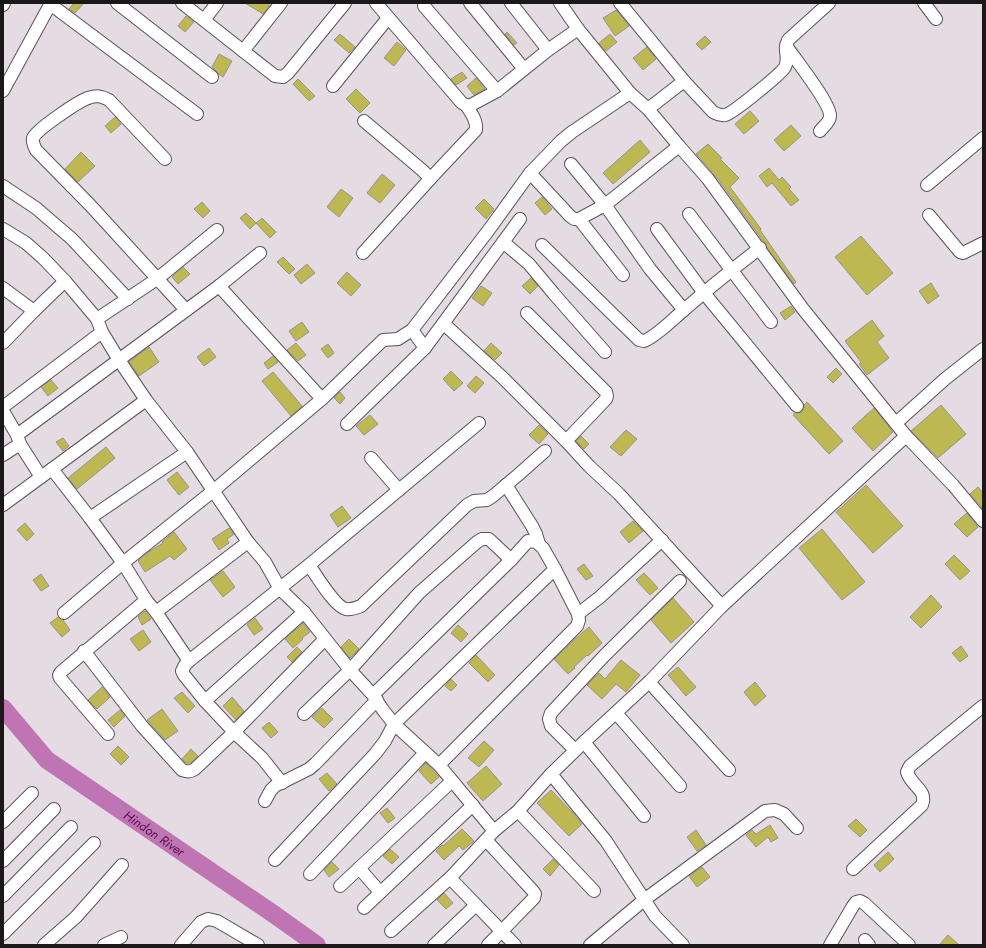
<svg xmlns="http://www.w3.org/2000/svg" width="986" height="948" font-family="Jost,sans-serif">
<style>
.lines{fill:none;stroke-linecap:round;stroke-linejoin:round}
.river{stroke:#bf74b3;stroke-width:18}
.building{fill:#beb853;stroke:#96958b}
.minor-casing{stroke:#5b535a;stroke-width:14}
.minor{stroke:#fff;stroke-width:12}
.labels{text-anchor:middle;stroke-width:4;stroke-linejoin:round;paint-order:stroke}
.water-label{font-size:13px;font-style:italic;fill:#540f4c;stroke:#fff}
</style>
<rect width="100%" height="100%" fill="#e5dbe2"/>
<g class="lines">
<path class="river" id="s1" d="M3,708L47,760L275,915L317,945"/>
</g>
<g class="building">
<polygon points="74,3 84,3 75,13 69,9"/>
<polygon points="245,3 271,3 263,14"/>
<polygon points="616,10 629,26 615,36 603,18"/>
<polygon points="186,16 194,22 185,32 178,26"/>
<polygon points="507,32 517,43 514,45 505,34"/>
<polygon points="340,34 355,47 349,53 334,40"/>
<polygon points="610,34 617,42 606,51 599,43"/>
<polygon points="705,36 711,42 702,50 696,44"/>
<polygon points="397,42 406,50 394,66 384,58"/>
<polygon points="647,47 656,59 643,70 633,58"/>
<polygon points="219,54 232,61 223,77 219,74 212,67"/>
<polygon points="462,72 467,78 456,85 451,79"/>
<polygon points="476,78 485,89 474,95 467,86"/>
<polygon points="298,79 315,96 309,101 293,84"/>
<polygon points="356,89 370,103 360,113 346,99"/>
<polygon points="750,111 759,121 744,134 735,124"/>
<polygon points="115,117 121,124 111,133 105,126"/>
<polygon points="791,125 801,136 784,151 774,140"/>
<polygon points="640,140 650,152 613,184 603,173"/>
<polygon points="708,144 722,158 720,159 739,178 730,187 761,229 760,230 796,282 794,284 767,248 766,244 763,241 718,179 696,154"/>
<polygon points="81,152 95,166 78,182 65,169"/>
<polygon points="769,168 779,180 782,177 791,187 789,189 799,200 791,206 772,183 767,187 759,176"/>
<polygon points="382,174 395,185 380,203 367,193"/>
<polygon points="341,189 353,198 339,217 327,207"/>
<polygon points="542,197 552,209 545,215 535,203"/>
<polygon points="484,199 494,209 486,219 475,208"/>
<polygon points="202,202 210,211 203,218 194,209"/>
<polygon points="246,213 256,223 250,229 240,218"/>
<polygon points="262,218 276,232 270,238 256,223"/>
<polygon points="861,236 893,273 867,295 835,257"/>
<polygon points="283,257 295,269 289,274 277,262"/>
<polygon points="307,264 315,273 301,284 294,275"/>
<polygon points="183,267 190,274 178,284 172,277"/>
<polygon points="347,272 361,285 351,296 337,283"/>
<polygon points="531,278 538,286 530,294 522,286"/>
<polygon points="931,283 939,296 928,304 919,291"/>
<polygon points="481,286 492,293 483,306 472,298"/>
<polygon points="791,306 795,312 785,320 780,313"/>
<polygon points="872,320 884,336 877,342 889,358 867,375 859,364 861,362 845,341"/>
<polygon points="302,322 309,332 296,341 289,331"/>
<polygon points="296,343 306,355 298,361 287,350"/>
<polygon points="491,343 502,353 495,360 484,351"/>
<polygon points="328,344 334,353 328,358 321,349"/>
<polygon points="149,347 159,362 139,376 129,362"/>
<polygon points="209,348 216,357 204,366 197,357"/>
<polygon points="273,356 278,362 268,369 264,363"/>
<polygon points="836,368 842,374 833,383 827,377"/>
<polygon points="451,371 463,383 454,391 443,379"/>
<polygon points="273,372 302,406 291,416 262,381"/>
<polygon points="476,376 484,383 475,393 467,386"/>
<polygon points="51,380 58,388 48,396 41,387"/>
<polygon points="340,392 345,398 340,404 334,398"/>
<polygon points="807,402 843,441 829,454 793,415 795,413 799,413 802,412 804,408 804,405"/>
<polygon points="941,405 966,434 938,458 911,431"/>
<polygon points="874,408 893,432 873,451 852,428"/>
<polygon points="370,415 378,424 364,435 356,426"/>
<polygon points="539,425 548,434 539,444 529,435"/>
<polygon points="626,430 637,439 621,456 610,447"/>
<polygon points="581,436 589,444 584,449 576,441"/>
<polygon points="63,438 69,446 63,451 56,442"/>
<polygon points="106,447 115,458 77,489 68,478"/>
<polygon points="177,472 189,487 179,495 167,480"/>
<polygon points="866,485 903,526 873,553 836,512"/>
<polygon points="978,487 983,493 983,509 970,494"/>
<polygon points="342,506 351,518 338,527 330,515"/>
<polygon points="967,513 978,527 967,537 954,524"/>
<polygon points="633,521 643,531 629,543 620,532"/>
<polygon points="25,523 34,534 27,541 17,530"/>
<polygon points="229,528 234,534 227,539 229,543 219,550 212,539"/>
<polygon points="822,529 865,582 842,600 799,548"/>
<polygon points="174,532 187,549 174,560 170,556 145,572 138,561 147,553 163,543 162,542"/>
<polygon points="954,555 970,571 960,580 945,564"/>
<polygon points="584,564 593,576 586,580 577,569"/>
<polygon points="223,571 235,587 223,597 210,580"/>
<polygon points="644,573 658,588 650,595 636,580"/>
<polygon points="41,574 49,586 41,591 33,580"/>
<polygon points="931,595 942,607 921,628 910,617"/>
<polygon points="673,598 694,622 671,643 651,620"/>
<polygon points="145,611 151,619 142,625 138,617"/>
<polygon points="58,617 63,620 70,630 62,637 50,623"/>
<polygon points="255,618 263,629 254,635 247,625"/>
<polygon points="303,623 310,632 302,638 303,639 293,648 285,639"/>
<polygon points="458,625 468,634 461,642 451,633"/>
<polygon points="589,627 602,643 588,656 587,655 574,667 575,668 568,674 554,659 574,640"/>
<polygon points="143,630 151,642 139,651 130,639"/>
<polygon points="349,639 359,649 350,658 341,647"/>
<polygon points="961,646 968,656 960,662 952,653"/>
<polygon points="297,647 302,652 292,662 287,657"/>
<polygon points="476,655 495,675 488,682 469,663"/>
<polygon points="621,660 640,675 626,692 616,684 602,699 587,685 599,673 605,679"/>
<polygon points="678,667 696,687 686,696 668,675"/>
<polygon points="451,679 457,685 451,691 445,686"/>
<polygon points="755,682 766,696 755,706 744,692"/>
<polygon points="102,687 110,697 97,709 88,700"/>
<polygon points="182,692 195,706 188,713 174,698"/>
<polygon points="232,697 244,711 236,720 223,706"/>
<polygon points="322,708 333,719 324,728 312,717"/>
<polygon points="162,709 178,731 165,740 147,720"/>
<polygon points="120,710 125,716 114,727 108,720"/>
<polygon points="269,722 278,732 271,738 262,728"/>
<polygon points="484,741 494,750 479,767 468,758"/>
<polygon points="118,746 129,757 121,765 110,754"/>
<polygon points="191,749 198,756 191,763 186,763 182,759"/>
<polygon points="426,763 439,777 431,784 419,771"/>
<polygon points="486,766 502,784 483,801 467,783"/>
<polygon points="327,773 337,784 329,791 319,779"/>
<polygon points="551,790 573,813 582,824 569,836 537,803"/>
<polygon points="387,808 395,818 388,823 380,813"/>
<polygon points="856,819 867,830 860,837 848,826"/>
<polygon points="770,825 778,838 771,842 768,837 756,847 746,835 752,830 756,834"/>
<polygon points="462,829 474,841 463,850 459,846 444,860 436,851 442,845 443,846"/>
<polygon points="696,830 706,845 697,851 687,837"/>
<polygon points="390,849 399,857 392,864 383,856"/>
<polygon points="888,852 894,859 880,872 874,865"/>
<polygon points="553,859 559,865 550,876 543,869"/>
<polygon points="332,862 339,869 329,877 324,870"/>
<polygon points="702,867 710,877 697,887 689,876"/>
<polygon points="444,893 453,903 446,909 437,900"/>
<polygon points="948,935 959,945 939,945"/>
</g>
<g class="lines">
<defs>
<g id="minor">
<polyline points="117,3 212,77"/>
<polyline points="182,3 275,76 283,77 288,73 345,3"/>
<path d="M376,3L461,102C464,105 467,106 471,105L497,91L548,50L578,29"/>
<polyline points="470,3 524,69"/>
<polyline points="511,3 548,50"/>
<polyline points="560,3 578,29 630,93 648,109 679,146 708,179 803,309 906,436 953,485 983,521"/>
<path d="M620,3L684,81L713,112C717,114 720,116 725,115C732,114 781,74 785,67C789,59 785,53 786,46C786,44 788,42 788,40L829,3"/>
<polyline points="924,3 936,19"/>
<polyline points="50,4 197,114"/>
<polyline points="3,5 4,3"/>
<polyline points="424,6 497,91"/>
<polyline points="204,20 217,3"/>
<path d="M787,47C795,59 831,104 830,116C830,122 823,127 820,131"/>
<polyline points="243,51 281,3"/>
<polyline points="333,86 388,18"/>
<polyline points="3,91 51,3"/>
<polyline points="648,109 684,81"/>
<path d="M165,159L109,100C101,96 97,95 88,98C79,101 37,129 33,138C32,142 34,146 36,150L90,205L186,310"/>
<polyline points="571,164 605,205 650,269 684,310"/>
<polyline points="530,173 570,216 574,219 579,219 605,205 679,146"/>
<path d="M430,179L476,130C477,120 471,113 466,105"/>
<polyline points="927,185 983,138"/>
<polyline points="3,186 36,208 72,239 128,299"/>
<polyline points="689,214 771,322"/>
<polyline points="929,215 960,252 963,253 983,243"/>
<polyline points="579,219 623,275"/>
<polyline points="3,229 26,243 43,258 65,281 97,319 102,332 119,360 146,400 187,452 248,542 265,562 280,589 304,612 350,670 373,695 383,710 394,724 439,765 494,831"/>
<polyline points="657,229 704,293 797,406"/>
<polyline points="503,242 529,264 554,294 605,352"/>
<path d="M542,245L639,340L644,341C657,336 673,319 685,309C709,288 734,268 760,248"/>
<polyline points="363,253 430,179 429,177 422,170 364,121"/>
<polyline points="219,286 260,253"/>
<polyline points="3,288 34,311"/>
<polyline points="527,313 606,392 607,396 606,399 566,441"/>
<polyline points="97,319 157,279 217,230"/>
<polyline points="444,324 502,377 566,441 589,466 619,494 722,606"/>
<polyline points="412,330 425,348"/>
<polyline points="3,343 34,311 65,281"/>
<polyline points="3,407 102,332"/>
<polyline points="3,411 17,435 20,444 41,477"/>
<polyline points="896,423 945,379 983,349"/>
<polyline points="347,424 425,348 520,219"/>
<polyline points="17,435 219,286 322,399"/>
<polyline points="3,455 20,444"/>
<polyline points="371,458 399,490"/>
<polyline points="52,469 146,400"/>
<polyline points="506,485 532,526 536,534 539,544"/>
<polyline points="3,505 52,469 90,518 123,563 146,600 156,612 189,661"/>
<polyline points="90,518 187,452"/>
<path d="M309,565C316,575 335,607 346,609C352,610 356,608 361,606L467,505L474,501L487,500L493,496L518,475L545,451"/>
<polyline points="156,612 248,542"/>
<polyline points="64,613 123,563 213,491 322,399 383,340 398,339 412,330 488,231 530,173 561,141 572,132 630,93"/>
<polyline points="578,614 600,597 662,540"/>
<path d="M84,651L142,726L182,770C188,772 190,772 195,769L234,732L325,639"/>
<polyline points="649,682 729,770"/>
<polyline points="373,695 511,560 528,541 536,542 543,548 555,569 578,614 579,620 577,626 439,765"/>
<polyline points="205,701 304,612"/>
<polyline points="616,713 680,786"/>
<polyline points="304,714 350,670 419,593 477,542 482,539 489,539 511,560"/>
<polyline points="108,734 60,678 59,675 61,672 146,600"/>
<polyline points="584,742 644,816"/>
<polyline points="575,750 551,726 549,719 551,713 605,655 680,581"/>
<polyline points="551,774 606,841 655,916 683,945"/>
<polyline points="282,783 262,758 234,732 205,701 184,675 182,671 185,665 189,661 309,565 479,423"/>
<polyline points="265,801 271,790 275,786 309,769 315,764 377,700"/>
<polyline points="518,811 594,891"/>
<polyline points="3,822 32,793"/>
<polyline points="486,840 533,891 535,894 534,898 488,945"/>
<polyline points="275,860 375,754 385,741 394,724 555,569"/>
<polyline points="3,861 54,809"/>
<polyline points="359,868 380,892"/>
<path d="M853,869L922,805C928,790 911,786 907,772L910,766L983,706"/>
<polyline points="310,874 425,753"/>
<polyline points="450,878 515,945"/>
<polyline points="340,886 452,781"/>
<polyline points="3,896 71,827"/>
<polyline points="364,908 473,805"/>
<polyline points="391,931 450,878 494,831 518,811 551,774 584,742 649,682 722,606 906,436"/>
<polyline points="3,934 94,843"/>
<polyline points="865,940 869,945"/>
<polyline points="44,945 76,917 122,865"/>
<polyline points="104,945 121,937"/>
<polyline points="181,945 201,922 208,919 217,921 258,945"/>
<polyline points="434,945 476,905"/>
<polyline points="590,945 644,900 765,811 775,810 784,814 797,828"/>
<polyline points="830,945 853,906 856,902 860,901 864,903 909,945"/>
</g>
</defs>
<use href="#minor" class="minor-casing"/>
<use href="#minor" class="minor"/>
</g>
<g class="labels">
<g class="water-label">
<text dy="5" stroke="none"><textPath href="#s1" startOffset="198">Hindon River</textPath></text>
</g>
</g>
<rect width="986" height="948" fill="none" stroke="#1b181a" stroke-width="8"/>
</svg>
